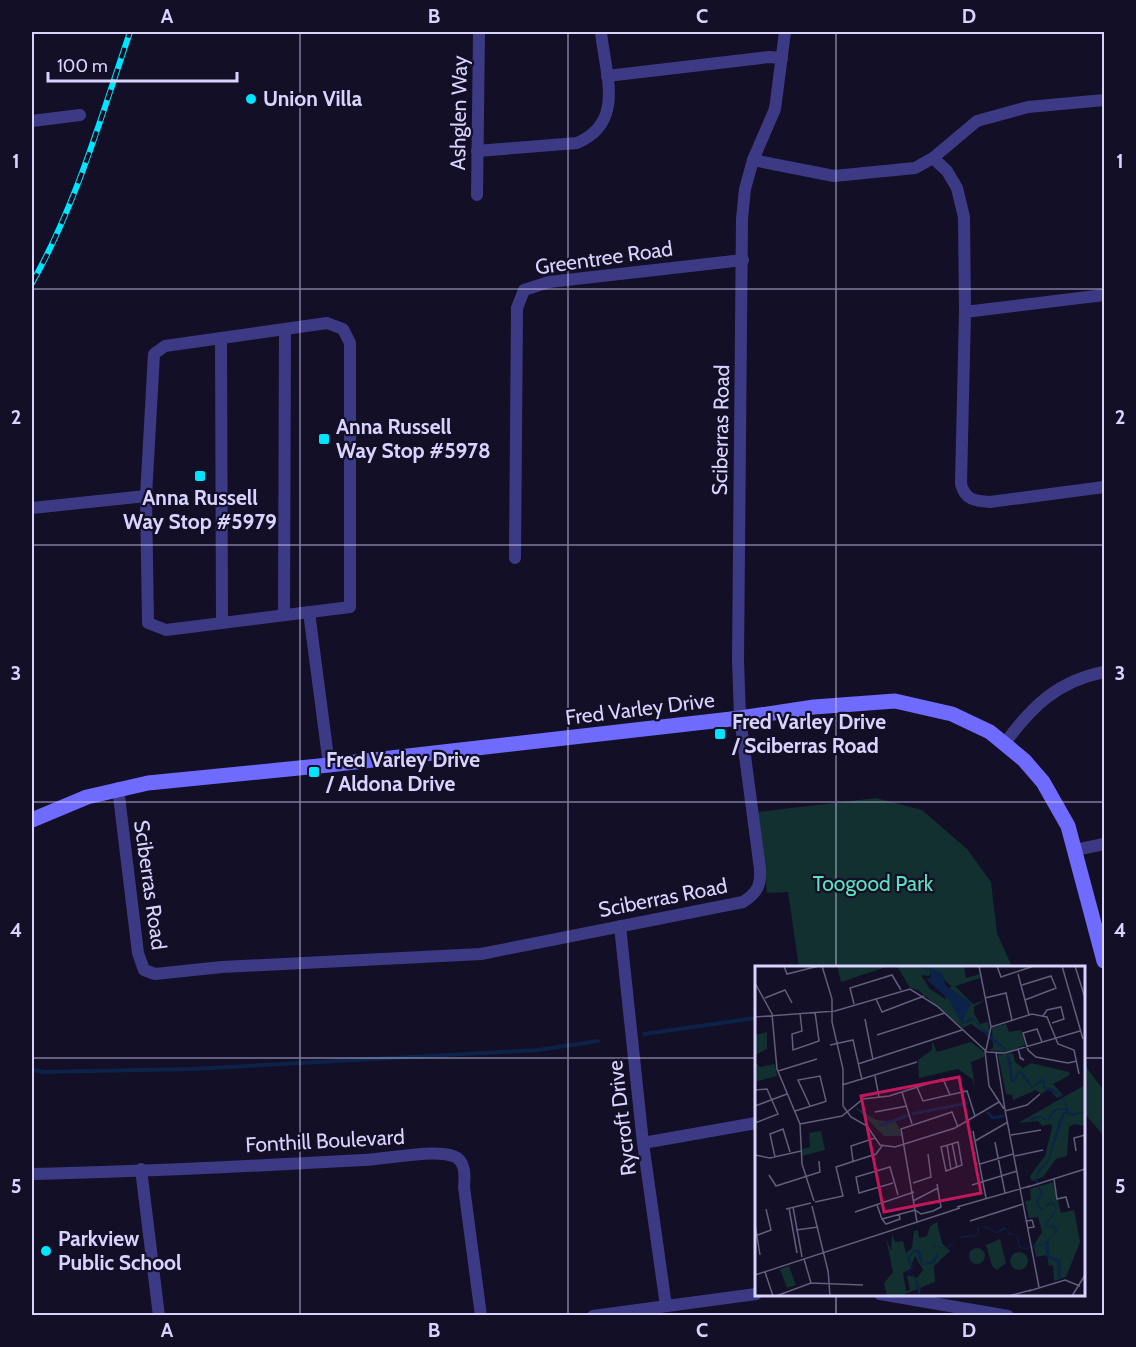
<svg xmlns="http://www.w3.org/2000/svg" width="1136" height="1347" font-family="Cabin,sans-serif">
<style>
.green{fill:#12302f}
.lines{fill:none;stroke-linecap:round;stroke-linejoin:round}
.stream{stroke:#0c2248;stroke-width:4}
.street{stroke:#3d3a85;stroke-width:12}
.secondary{stroke:#6f6bff;stroke-width:15}
.rail-casing{stroke:#00e5ff;stroke-width:6}
.rail{stroke:#130f26;stroke-width:4;stroke-dasharray:11;stroke-linecap:butt}
.grid{fill:none;stroke:#d9d4ff;stroke-width:1.5;stroke-opacity:0.55}
.poi-dot{fill:#00e5ff;stroke:#130f26;stroke-width:2}
.labels{text-anchor:middle;stroke-width:4.5;stroke-linejoin:round;paint-order:stroke}
.poi-label{font-size:21px;font-weight:bold;fill:#d9d4ff;stroke:#130f26;text-anchor:start}
.street-label{font-size:21px;fill:#d9d4ff;stroke:#130f26}
.park-label{font-size:21px;fill:#5fe0c0;stroke:#130f26}
.inset-river{fill:none;stroke:#0c2248;stroke-width:3}
.inset-road{fill:none;stroke:#625e7d;stroke-width:1.5}
.view{fill:#c2185b;fill-opacity:0.15;stroke:#c2185b;stroke-width:3}
.inset-edge{fill:none;stroke:#d9d4ff;stroke-width:3}
.neatline{fill:none;stroke:#d9d4ff;stroke-width:2}
.grid-label{font-size:20px;text-anchor:middle;font-weight:bold;fill:#d9d4ff}
</style>
<rect width="100%" height="100%" fill="#130f26"/>
<g class="green">
<polygon points="876,798 922,810 967,849 991,882 997,933 1012,967 799,967 788,892 767,893 757,812"/>
<polygon points="1084,1064 1104,1091 1104,1136 1084,1113"/>
</g>
<g class="lines">
<g class="stream">
<polyline points="644,1034 756,1018"/>
<polyline points="32,1070 44,1072 192,1069 538,1050 598,1041"/>
</g>
<g class="street">
<polyline points="607,76 769,57 782,58"/>
<polyline points="32,121 80,115"/>
<path d="M477,151L577,143C626,122 605,74 601,32"/>
<path d="M933,158L947,171L957,188L964,217L965,312L961,484C965,500 975,501 990,502L1104,487"/>
<polyline points="753,160 834,176 915,168 933,158 977,121 1028,107 1104,100"/>
<polyline points="477,195 479,32"/>
<polyline points="965,312 1104,295"/>
<polygon points="327,323 343,329 350,343 350,607 166,630 148,623 146,496 154,354 165,346"/>
<polyline points="221,338 222,623"/>
<polyline points="32,508 146,496"/>
<polyline points="515,558 517,308 524,290 549,282 743,260"/>
<polyline points="309,612 329,765"/>
<polyline points="284,615 285,329"/>
<path d="M1005,743C1032,706 1058,681 1104,672"/>
<path d="M118,788L138,953L144,970L155,974L222,967L481,954L743,902C757,893 761,886 760,869L740,718L738,660L742,219L745,189L753,160L775,109L785,32"/>
<polyline points="1075,850 1104,844"/>
<polyline points="620,926 643,1143 666,1306"/>
<polyline points="643,1143 756,1123"/>
<polyline points="141,1169 159,1316"/>
<path d="M32,1174C142,1172 253,1166 363,1160C387,1159 433,1149 453,1156C466,1160 465,1176 464,1187L481,1316"/>
<polyline points="880,1294 1008,1316"/>
<polyline points="593,1316 756,1294"/>
</g>
<polyline class="secondary" points="32,820 87,797 148,783 329,765 740,718 814,707 895,701 952,714 990,732 1024,760 1043,782 1068,826 1104,961"/>
<defs>
<path id="rail" d="M32,283C76,205 101,117 130,32"/>
</defs>
<use href="#rail" class="rail-casing"/>
<use href="#rail" class="rail"/>
</g>
<path class="grid" d="M300,32V1316M568,32V1316M836,32V968M32,289H1104M32,545H1104M32,802H1104M32,1058H756M1084,1058H1104M836,1294V1316"/>
<g class="poi-dot">
<circle cx="251" cy="99" r="6"/>
<rect x="318" y="433" width="12" height="12" rx="3"/>
<rect x="194" y="470" width="12" height="12" rx="3"/>
<rect x="714" y="728" width="12" height="12" rx="3"/>
<rect x="308" y="766" width="12" height="12" rx="3"/>
<circle cx="46" cy="1251" r="6"/>
</g>
<g class="labels">
<g class="poi-label">
<text x="263" y="106">Union Villa</text>
<text x="336" y="434">Anna Russell<tspan x="336" dy="24">Way Stop #5978</tspan></text>
<text x="200" y="505" text-anchor="middle">Anna Russell<tspan x="200" dy="24">Way Stop #5979</tspan></text>
<text x="732" y="729">Fred Varley Drive<tspan x="732" dy="24">/ Sciberras Road</tspan></text>
<text x="326" y="767">Fred Varley Drive<tspan x="326" dy="24">/ Aldona Drive</tspan></text>
<text x="58" y="1246">Parkview<tspan x="58" dy="24">Public School</tspan></text>
</g>
<g class="street-label">
<text transform="translate(459 113) rotate(-89)" y="7">Ashglen Way</text>
<text transform="translate(604 258) rotate(-8)" y="7">Greentree Road</text>
<text transform="translate(721 430) rotate(-89)" y="7">Sciberras Road</text>
<text transform="translate(640 709) rotate(-7)" y="7">Fred Varley Drive</text>
<text transform="translate(150 885) rotate(82)" y="7">Sciberras Road</text>
<text transform="translate(663 898) rotate(-11)" y="7">Sciberras Road</text>
<text transform="translate(622 1118) rotate(-97)" y="7">Rycroft Drive</text>
<text transform="translate(325 1141) rotate(-3)" y="7">Fonthill Boulevard</text>
</g>
<g class="park-label">
<text x="873" y="891">Toogood Park</text>
</g>
</g>
<g transform="translate(755 966)">
<rect width="330" height="330" fill="#130f26"/>
<path d="M82,0H134L86,16ZM142,0H209L211,12L225,8V12L200,20L218,38L230,34L219,41V47L225,58L233,56L235,71L216,58L208,62L163,24L155,22ZM178,4L196,20L190,33L175,23L166,9L174,10ZM251,58L254,66L266,64L270,79L253,86L233,84L238,82L237,62ZM12,66V83L0,89V69ZM177,75L182,86L216,76L229,86V91L216,96L220,122L217,113L203,103L164,112L163,94L177,84ZM258,87L260,96L268,102L276,97L314,106L315,109L298,118L308,129L302,132L294,123L286,128L281,124L258,134L257,129L251,128L243,89ZM0,95L5,101L20,98L22,110L0,116ZM330,119V160L319,158L314,161L312,190L301,193L288,211L277,215L275,210L290,190L297,162L296,158L287,160L283,155L263,157ZM98,139L121,154L141,156L148,170H129ZM66,165L70,184L47,190V183L55,181L54,167ZM298,216L306,247L319,244L325,276L311,311L299,315L298,299L294,300L292,289L281,291L279,279L287,266L283,251L274,252L270,235L276,234L275,223ZM182,256L187,277L195,285L179,300L180,316L145,330H132L129,317L138,306L131,272L136,285L137,268L140,276L148,275L151,287L157,282L159,265L163,264L164,272L172,270L175,260ZM160,290L168,304L162,312L152,309L155,324L151,325L148,307L155,303ZM245,273L251,297L242,304L237,300L231,279ZM214 290a8 8 0 1 1 16 0a8 8 0 1 1-16 0ZM255 295a9 9 0 1 1 18 0a9 9 0 1 1-18 0ZM34,300L41,319L32,322L25,303Z" fill="#12302f" fill-rule="evenodd"/>
<path d="M159,0L173,1L188,8L190,19L216,37L207,57L216,51L252,84L256,96L258,115L263,105L268,107L278,121L284,114L288,113L291,117L289,121L298,122L307,130L315,147L330,146L318,150L310,147L294,194L281,211L288,228L283,234L284,240L289,243L293,237L296,236L299,237L302,243L291,260H298L302,263V265L300,268L288,279L271,283L264,282L262,269H255L251,263L241,267L229,261L224,263L223,270L204,272L192,283L179,280L183,289L180,296L177,298L167,299L161,285L154,292L158,300L157,303L154,305L160,311L166,324L164,330L159,311L152,304L157,301L152,293L159,284L163,283L167,288V298L177,296L182,286L178,279L191,282L207,270L223,269L222,263L230,260L241,266L250,261L256,268L263,269L265,281L271,282L288,278L300,267L301,263L290,260L301,242L296,237L288,244L283,241L281,234L286,228L280,214L283,204L293,194L304,154L309,146L313,144H301L299,147L296,149V152L293,154H290L286,151L276,154L273,152L286,150L293,154L295,149L300,143L312,142L306,130L288,122L289,115L277,122L264,106L260,116H256L251,84L234,73L219,54L207,58L194,34L171,13L176,11L175,4Z" fill="#0c2248"/>
<path class="inset-river" d="M232,146L238,152L249,150M157,148L213,137M124,160L154,149M292,276L293,291L304,295V312"/>
<path class="inset-road" d="M29,0L32,8L64,0M67,0L77,33V56L88,103V140L96,151L112,160L125,179L140,181L200,162L244,136M224,0L236,61L231,84M242,0L246,11L279,0M307,0L328,73M320,0L330,32M263,8L274,49M0,17L17,48L22,103L45,158L47,198L59,235M267,19L296,10L301,22L270,34M10,32L30,24L37,37M230,32L251,27L257,54M121,33L127,46L169,30M99,38L95,22L137,9L146,24M45,47L47,65L37,68L38,84L64,75L60,46M288,50L292,44L306,41L309,53L297,57M0,51L80,45L155,23L182,40L232,86L250,87L325,65M110,53L118,94M236,61L277,48L292,51L303,78L319,84L324,108M122,69L190,47M287,76L282,63L268,67L273,84L281,91L313,97L322,95M75,79L98,74L107,114M263,83L265,90V92L269,94L265,91M230,85L234,120L249,143M241,87L250,144M103,98L207,64M23,105L62,93M120,110L124,131M87,119L162,96M162,121L168,135L212,125L220,150M0,124L12,123L23,148L0,157M147,126L157,158M0,140L32,128M250,144L284,321M40,145L69,136L71,135L65,110L43,114L55,140M250,145L272,139L285,128M120,146L152,140M45,158L87,150L108,133L134,130L188,113L195,129M218,165L231,232M256,169L286,164M220,175L253,156M203,176L207,199L191,205L186,181ZM240,176L250,227M197,177L202,202M192,179L196,204M321,185L319,172L330,169M0,189L15,192L46,185M260,190L288,184M20,191L15,168L28,163L35,186M98,195L96,180L120,172M225,198L258,188M14,209L21,220L65,206L64,195M299,213L302,233L311,231L314,242M138,217L104,227L101,211L135,201L143,229M158,217L176,211L173,188M217,219L262,205M273,221L330,203M158,235L183,222M60,236L88,230L81,201L121,188L127,180M122,239L127,253L160,244L166,248L178,245L186,241L182,218M57,240L73,305M38,241L47,291M202,241L275,220M34,242L42,287M31,243L56,237M100,246L159,226M127,253L131,258L145,253L144,248M215,255L268,238M272,255L277,254L279,261L273,262M162,256L146,163L197,146L203,161M0,258L5,289M41,264L63,261M0,270L16,264L11,243M49,293L56,317M73,304L75,330M10,306L18,330M0,309L205,242M274,325L310,314L325,320M21,330L56,317L108,319M254,330L276,324M317,330L330,309"/>
<path class="view" d="M204,111L226,227L129,246L106,130Z"/>
<rect width="330" height="330" class="inset-edge"/>
</g>
<rect width="1136" height="1347" fill="none" stroke="#130f26" stroke-width="66"/>
<path d="M48 72v9h189v-9" fill="none" stroke="#d9d4ff" stroke-width="3"/>
<text x="57" y="72" font-size="18" fill="#d9d4ff" stroke="#130f26" stroke-width="4.5" paint-order="stroke">100 m</text>
<rect x="33" y="33" width="1070" height="1281" class="neatline"/>
<g class="grid-label">
<text x="167" y="23">A</text>
<text x="434" y="23">B</text>
<text x="702" y="23">C</text>
<text x="969" y="23">D</text>
<text x="16" y="168">1</text>
<text x="1120" y="168">1</text>
<text x="16" y="424">2</text>
<text x="1120" y="424">2</text>
<text x="16" y="680">3</text>
<text x="1120" y="680">3</text>
<text x="16" y="937">4</text>
<text x="1120" y="937">4</text>
<text x="16" y="1193">5</text>
<text x="1120" y="1193">5</text>
<text x="167" y="1337">A</text>
<text x="434" y="1337">B</text>
<text x="702" y="1337">C</text>
<text x="969" y="1337">D</text>
</g>
</svg>
